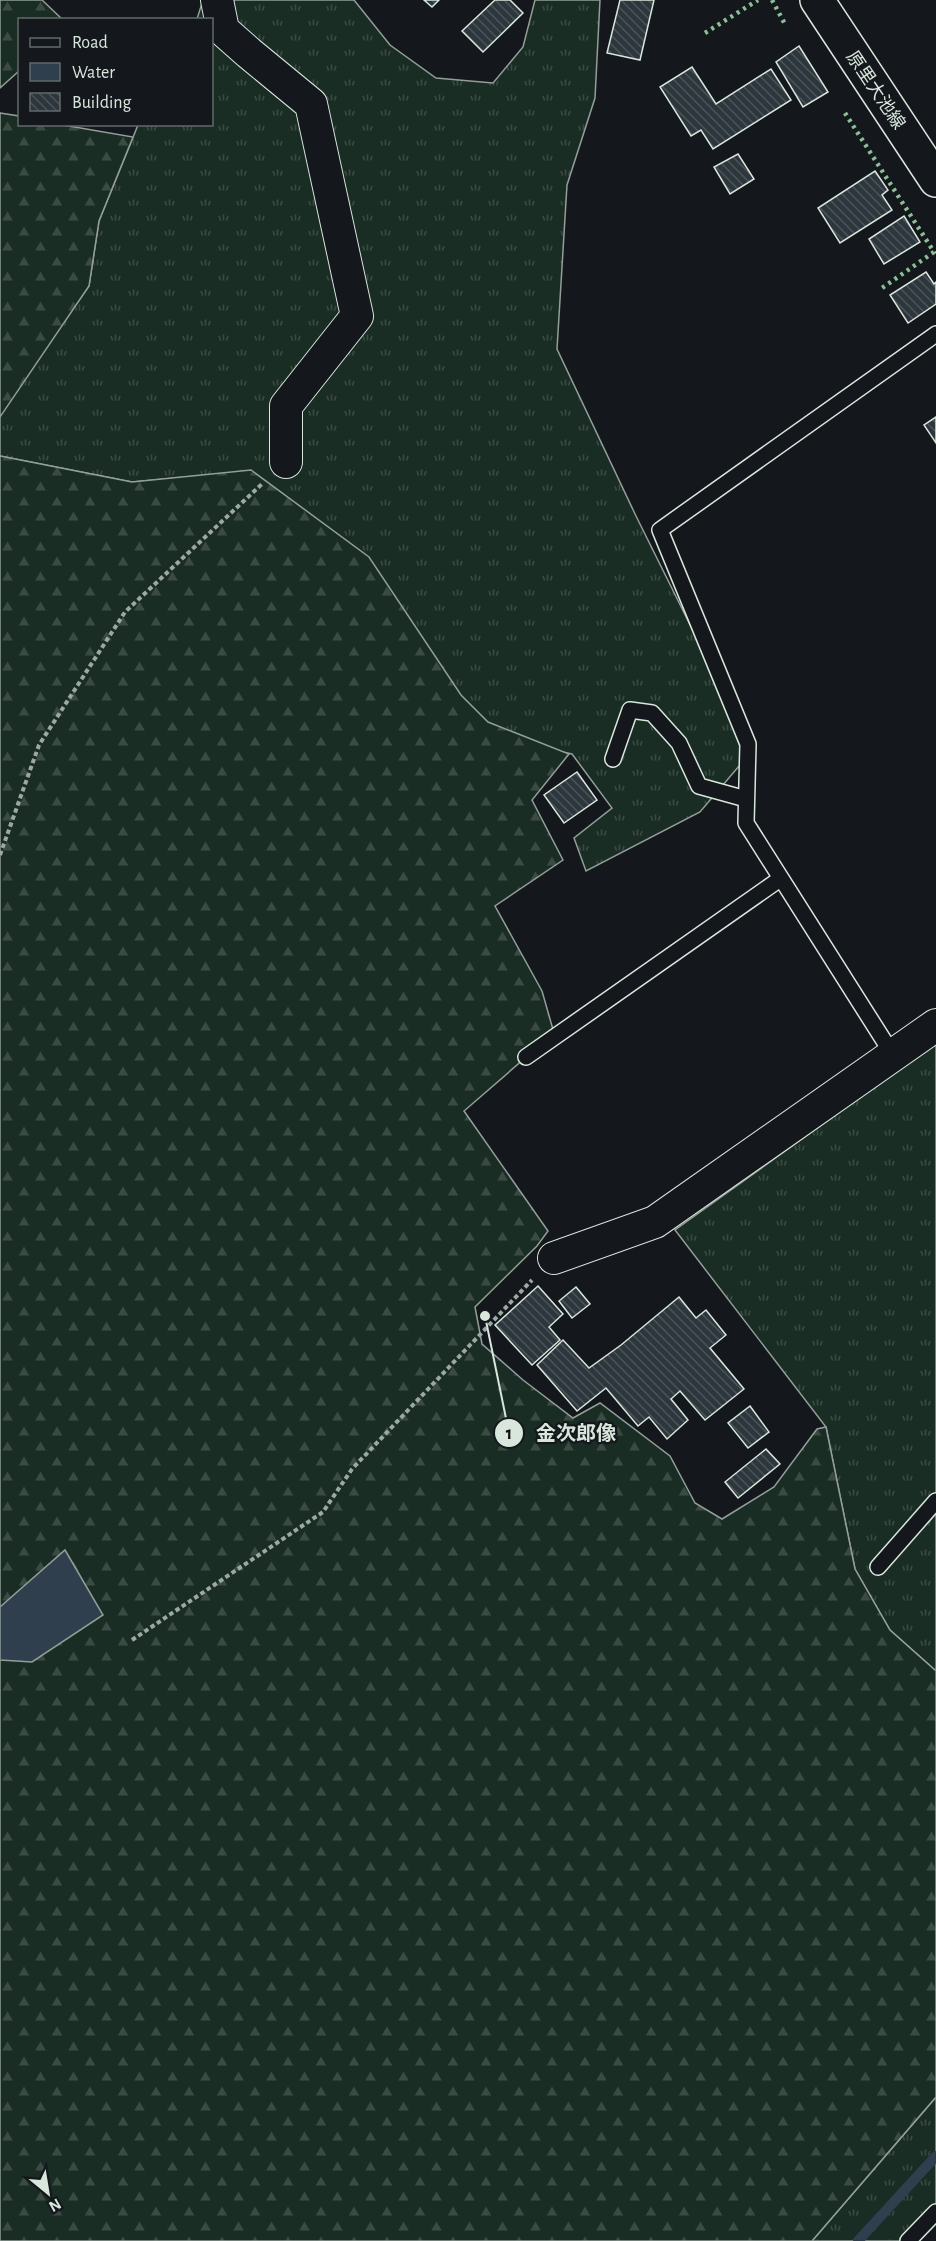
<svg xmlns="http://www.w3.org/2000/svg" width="936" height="2241" font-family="'Alegreya Sans','Noto Sans JP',sans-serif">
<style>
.grass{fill:url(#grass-tufts);stroke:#939e99;stroke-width:1.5}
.forest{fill:url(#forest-firs);stroke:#939e99;stroke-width:1.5}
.water{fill:#2f3f4d;stroke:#939e99;stroke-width:1.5}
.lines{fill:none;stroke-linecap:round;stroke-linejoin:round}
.stream{stroke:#2f3f4d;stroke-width:10}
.building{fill:url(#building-back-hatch);stroke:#d8e6dc;stroke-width:1.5}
.lane-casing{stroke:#d8e6dc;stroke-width:18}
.street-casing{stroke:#d8e6dc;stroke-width:34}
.secondary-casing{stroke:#d8e6dc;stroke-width:36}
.path{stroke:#9da8a2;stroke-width:4;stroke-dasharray:4.5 3;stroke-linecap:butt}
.lane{stroke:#14181c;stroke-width:15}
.street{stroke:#14181c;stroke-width:32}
.secondary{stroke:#14181c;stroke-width:33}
.hedge{stroke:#8ac095;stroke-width:4.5;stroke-dasharray:3 4.5;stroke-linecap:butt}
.labels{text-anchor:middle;stroke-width:4.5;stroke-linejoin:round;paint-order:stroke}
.street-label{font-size:18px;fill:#d8e6dc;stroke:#14181c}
.leader{fill:none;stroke:#d8e6dc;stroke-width:2}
.callout-dot{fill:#d8e6dc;stroke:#14181c;stroke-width:2}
.mark-label{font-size:18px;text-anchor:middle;font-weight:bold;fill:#111}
.callout-label{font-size:20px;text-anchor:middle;font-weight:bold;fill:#d8e6dc;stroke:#14181c;stroke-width:4.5;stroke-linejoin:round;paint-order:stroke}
</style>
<defs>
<pattern id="grass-tufts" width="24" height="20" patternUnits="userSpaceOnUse" patternTransform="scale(1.5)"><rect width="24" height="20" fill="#1a2d24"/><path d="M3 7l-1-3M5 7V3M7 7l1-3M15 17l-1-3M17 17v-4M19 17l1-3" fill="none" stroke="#3b4b43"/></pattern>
<pattern id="forest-firs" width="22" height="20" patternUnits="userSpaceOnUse" patternTransform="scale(1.5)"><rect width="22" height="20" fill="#1a2d24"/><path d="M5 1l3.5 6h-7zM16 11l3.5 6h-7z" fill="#3b4b43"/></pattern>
<pattern id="building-back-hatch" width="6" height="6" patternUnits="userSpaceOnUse" patternTransform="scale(1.5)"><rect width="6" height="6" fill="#2c363c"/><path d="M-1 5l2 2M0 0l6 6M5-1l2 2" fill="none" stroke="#4a5358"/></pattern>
</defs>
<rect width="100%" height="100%" fill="#14181c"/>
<g class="grass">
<polygon points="203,0 354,0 390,45 436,78 493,83 523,47 535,0 600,0 595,98 567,185 557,349 636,516 708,661 745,759 700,812 586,871 574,838 612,808 572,754 519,743 472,712 251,471 132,482 0,456 0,412 89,286 99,221 138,125 212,124 212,20 197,19"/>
<polygon points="936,1043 936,1671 890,1630 855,1569 826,1427 675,1230"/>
<polygon points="936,2097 936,2212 908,2241 812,2241"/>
</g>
<g class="forest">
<polygon points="0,0 42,0 62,19 20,20 19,71 0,88"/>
<polygon points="0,113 19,116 20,124 63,125 133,137 99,221 89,286 0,417"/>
<polygon points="0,456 132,482 251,470 369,557 461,695 488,722 569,754 532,800 563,860 495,906 542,991 554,1033 464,1111 548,1231 537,1246 475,1307 482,1344 523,1380 573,1418 600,1403 670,1456 695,1503 722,1519 774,1487 817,1429 826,1427 855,1569 890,1630 936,1671 936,2097 812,2241 0,2241"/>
</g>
<polygon class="water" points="65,1550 103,1615 32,1662 0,1660 0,1607"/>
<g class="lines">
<polyline class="stream" points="858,2241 936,2156"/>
</g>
<g class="building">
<polygon points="424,0 439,0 432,7"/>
<polygon points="495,0 510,0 523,13 483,52 462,31"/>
<polygon points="620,0 654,0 640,60 607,53"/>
<polygon points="799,46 828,92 803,107 776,62"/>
<polygon points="692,67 716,104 771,69 791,100 713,149 701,130 691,136 660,87"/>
<polygon points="738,154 754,179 730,194 714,167"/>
<polygon points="875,171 888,190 882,195 892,210 840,243 818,208"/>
<polygon points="904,216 920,242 884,264 869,239"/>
<polygon points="926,272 934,284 936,282 936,304 908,323 890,295"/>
<polygon points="936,417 936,443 924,425"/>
<polygon points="577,772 597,800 564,823 544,795"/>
<polygon points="538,1286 563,1314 549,1327 560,1340 532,1365 495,1325"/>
<polygon points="576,1287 590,1304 572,1318 559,1301"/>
<polygon points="679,1297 696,1318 706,1310 726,1335 710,1348 744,1389 705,1420 680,1391 671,1399 688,1420 667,1439 649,1417 638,1426 606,1388 577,1411 537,1365 563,1340 589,1368 621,1345"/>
<polygon points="750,1406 769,1432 748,1448 728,1423"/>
<polygon points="766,1449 780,1464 738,1498 725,1482"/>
</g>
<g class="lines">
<defs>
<g id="lane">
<polyline points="613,759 630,710 652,713 679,743 699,786 746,799"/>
<polyline points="893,1055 746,823 748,744 660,530 936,334"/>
<polyline points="526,1057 780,879"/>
<polyline points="878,1567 936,1501"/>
<polyline points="908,2241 936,2212"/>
</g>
<g id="street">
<polyline points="217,0 223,30 249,53 311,104 357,316 286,406 286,462"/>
<polyline points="554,1258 655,1222 936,1025"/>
</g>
<polyline id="secondary" points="817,0 936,180"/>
</defs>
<use href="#lane" class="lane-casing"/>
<use href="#street" class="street-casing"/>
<use href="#secondary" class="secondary-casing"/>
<g class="path">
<polyline points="0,855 39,745 125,612 263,483"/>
<polyline points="132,1640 323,1512 352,1469 532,1280"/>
</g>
<use href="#lane" class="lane"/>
<use href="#street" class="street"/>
<use href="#secondary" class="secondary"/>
<g class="hedge">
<polyline points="772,0 786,26"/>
<polyline points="705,33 758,0"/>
<polyline points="845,113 934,252 882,288"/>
</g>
</g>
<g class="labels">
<g class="street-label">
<text transform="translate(876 90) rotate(56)" y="6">原里大池線</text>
</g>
</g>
<path class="leader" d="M485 1316L509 1433"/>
<g class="callout-dot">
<circle cx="485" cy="1316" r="6"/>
<circle cx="509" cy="1433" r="15"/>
</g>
<g class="mark-label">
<text x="509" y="1439">1</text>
</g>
<g class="callout-label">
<text x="576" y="1440">金次郎像</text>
</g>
<rect x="18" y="18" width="195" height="108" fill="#14181c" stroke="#626a69" stroke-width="1.5"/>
<rect x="30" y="38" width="30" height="9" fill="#14181c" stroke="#626a69" stroke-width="1.5"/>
<text x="72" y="48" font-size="18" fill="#d8e6dc">Road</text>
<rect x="30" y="63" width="30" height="18" fill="#2f3f4d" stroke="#626a69" stroke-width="1.5"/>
<text x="72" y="78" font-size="18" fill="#d8e6dc">Water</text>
<rect x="30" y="93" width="30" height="18" fill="url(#building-back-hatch)" stroke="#626a69" stroke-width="1.5"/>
<text x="72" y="108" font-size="18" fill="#d8e6dc">Building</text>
<g transform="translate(48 2193) rotate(150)" stroke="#14181c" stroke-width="4.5" paint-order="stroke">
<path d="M0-4.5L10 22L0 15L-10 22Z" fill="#d8e6dc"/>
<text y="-9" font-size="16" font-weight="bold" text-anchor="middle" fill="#d8e6dc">N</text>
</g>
</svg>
